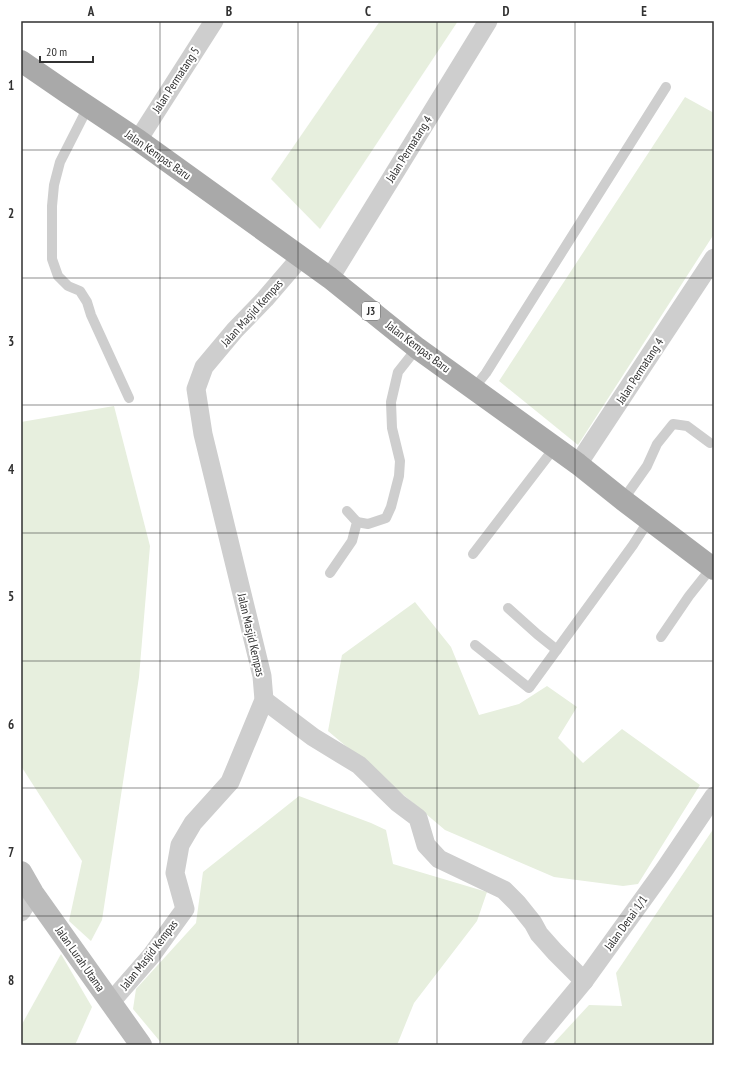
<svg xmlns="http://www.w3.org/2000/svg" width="735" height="1066" font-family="'PT Sans Narrow',sans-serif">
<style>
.green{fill:#e7efde}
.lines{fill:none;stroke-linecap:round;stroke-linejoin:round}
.lane{stroke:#cecece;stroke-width:10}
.street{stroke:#cecece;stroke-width:19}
.secondary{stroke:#bbb;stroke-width:22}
.primary{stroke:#a9a9a9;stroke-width:22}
.grid{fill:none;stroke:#313131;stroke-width:1;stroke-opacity:0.55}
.labels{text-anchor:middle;stroke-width:4;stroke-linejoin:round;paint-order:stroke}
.shield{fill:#fff;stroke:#6f6f6f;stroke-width:1}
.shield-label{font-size:11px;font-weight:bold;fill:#313131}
.street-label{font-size:12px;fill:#313131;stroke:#fff}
.neatline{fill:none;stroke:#313131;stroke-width:1.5}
.grid-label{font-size:13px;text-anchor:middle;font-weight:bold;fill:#313131}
</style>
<rect width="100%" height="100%" fill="#fff"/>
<g class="green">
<polygon points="380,21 458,21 320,229 271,179"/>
<polygon points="685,97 714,113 714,234 578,445 499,381"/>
<polygon points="114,406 150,546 139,677 102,920 91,941 69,921 82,861 21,766 21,422"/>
<polygon points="415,602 451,647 479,715 519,704 547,686 577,707 558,738 583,763 622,729 700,785 638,884 623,886 554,877 445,830 328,731 342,655"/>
<polygon points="299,796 371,823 386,830 393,864 487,892 477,921 414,1003 397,1045 163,1045 133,1009 136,989 196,923 203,872"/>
<polygon points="714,828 714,1045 552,1045 589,1005 622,1006 616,973"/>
<polygon points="61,954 92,1007 75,1045 21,1045 21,1026"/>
</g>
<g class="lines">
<g class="lane">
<polyline points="88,107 60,162 54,185 52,206 52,259 58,276 68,286 80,291 87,302 91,315 129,398"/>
<polyline points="474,388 486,373 521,317 666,87"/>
<polyline points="623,500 647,466 657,444 673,424 687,426 710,443"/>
<polyline points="357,522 368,524 386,518 391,507 399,476 400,461 392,428 391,402 398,372 417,348"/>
<polyline points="473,554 555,447"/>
<polyline points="330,573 352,541 357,522 347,511"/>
<polyline points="508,608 537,634 557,650"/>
<polyline points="661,637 689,596 712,567"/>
<polyline points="475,645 529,688 633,545 649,520"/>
</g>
<g class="street">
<polyline points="138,140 214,21"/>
<polyline points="330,278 488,21"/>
<polyline points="578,464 714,258"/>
<polyline points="264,700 313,737 359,765 398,803 418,818 426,845 439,859 504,890 517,903 533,923 539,934 555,952 584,981"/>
<polyline points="21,912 33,893"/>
<polyline points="110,1003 151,956 185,909 175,873 180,845 193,823 230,782 264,700 262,676 203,434 196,389 204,367 235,330 265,299 301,257"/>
<polyline points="531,1045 584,981 664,870 714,796"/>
</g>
<polyline class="secondary" points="21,872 33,893 141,1045"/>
<polyline class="primary" points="21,61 69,94 138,140 330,278 417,348 578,464 623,500 714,569"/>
</g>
<path class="grid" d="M160,21V1045M298,21V1045M437,21V1045M575,21V1045M21,150H714M21,278H714M21,405H714M21,533H714M21,661H714M21,788H714M21,916H714"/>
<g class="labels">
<rect class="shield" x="362" y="302" width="18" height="18" rx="3"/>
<g class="shield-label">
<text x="371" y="315">J3</text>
</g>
<g class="street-label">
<text transform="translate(176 80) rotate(-57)" y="4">Jalan Permatang 5</text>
<text transform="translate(409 149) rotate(-58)" y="4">Jalan Permatang 4</text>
<text transform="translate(158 155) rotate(35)" y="4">Jalan Kempas Baru</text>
<text transform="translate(252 313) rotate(-48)" y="4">Jalan Masjid Kempas</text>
<text transform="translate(418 347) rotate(37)" y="4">Jalan Kempas Baru</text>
<text transform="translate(640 371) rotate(-57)" y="4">Jalan Permatang 4</text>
<text transform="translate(251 635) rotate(77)" y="4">Jalan Masjid Kempas</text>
<text transform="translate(626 923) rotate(-54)" y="4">Jalan Denai 1/1</text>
<text transform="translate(149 955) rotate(-52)" y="4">Jalan Masjid Kempas</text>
<text transform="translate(80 959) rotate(55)" y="4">Jalan Lurah Utama</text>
</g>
</g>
<rect width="735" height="1066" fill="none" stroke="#ffffff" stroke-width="44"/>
<path d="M40 56v6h53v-6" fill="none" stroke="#313131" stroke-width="2"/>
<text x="46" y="56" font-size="12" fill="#313131" stroke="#ffffff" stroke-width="3" paint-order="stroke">20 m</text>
<rect x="22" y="22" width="691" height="1022" class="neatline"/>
<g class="grid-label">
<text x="91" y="16">A</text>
<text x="229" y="16">B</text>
<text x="368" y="16">C</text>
<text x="506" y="16">D</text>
<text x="644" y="16">E</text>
<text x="11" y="90">1</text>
<text x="11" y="218">2</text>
<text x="11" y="346">3</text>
<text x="11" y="474">4</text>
<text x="11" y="601">5</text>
<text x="11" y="729">6</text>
<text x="11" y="857">7</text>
<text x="11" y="985">8</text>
</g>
</svg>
